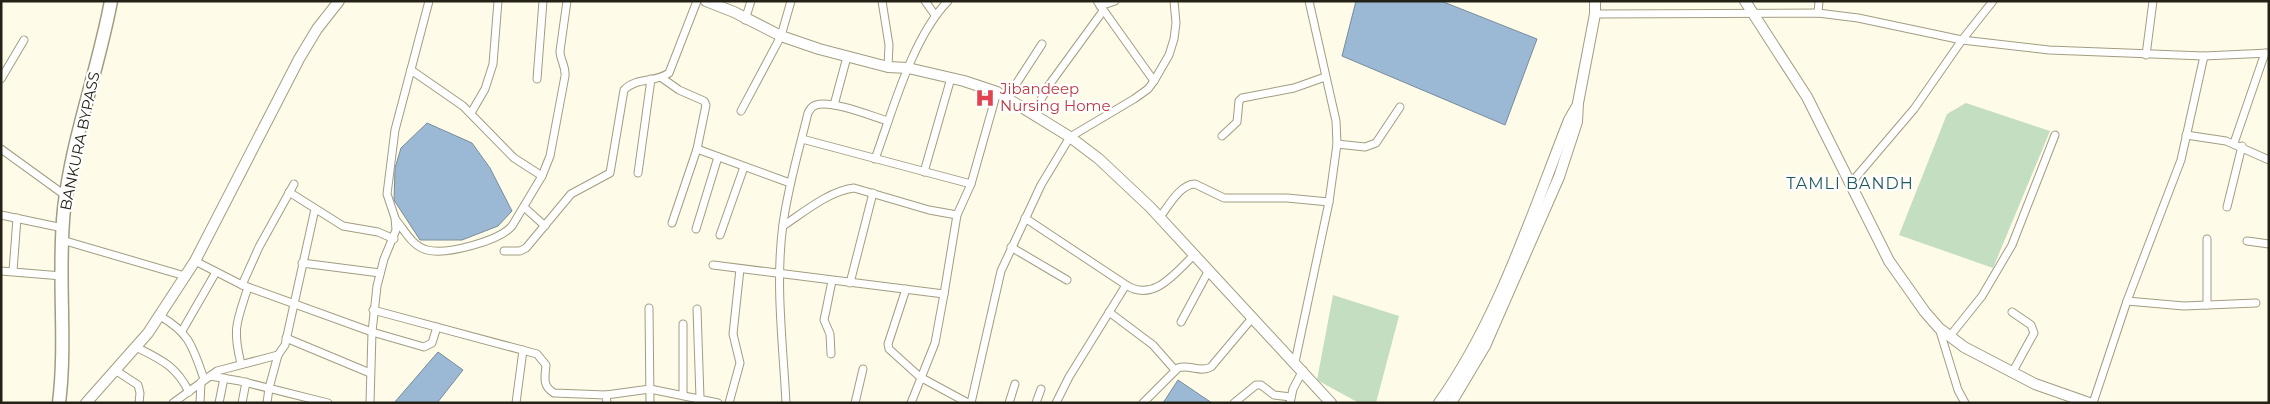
<svg xmlns="http://www.w3.org/2000/svg" width="2270" height="404" font-family="Montserrat,sans-serif">
<style>
.green{fill:#c3dec0}
.water{fill:#9bb9d4;stroke:#778c9b}
.lines{fill:none;stroke-linecap:round;stroke-linejoin:round}
.street-casing{stroke:#a29d81;stroke-width:9}
.secondary-casing{stroke:#a29d81;stroke-width:12}
.highway-casing{stroke:#a29d81;stroke-width:15}
.street{stroke:#fff;stroke-width:7}
.secondary{stroke:#fff;stroke-width:10}
.highway{stroke:#fff;stroke-width:12}
.labels{text-anchor:middle;stroke-width:4.5;stroke-linejoin:round;paint-order:stroke}
.health-label{font-size:15px;fill:#be3a42;stroke:#fff;text-anchor:start}
.street-label{font-size:15px;fill:#242217;stroke:#fff}
.neighbourhood-label{font-size:16px;letter-spacing:1px;fill:#1f595e;stroke:#fff}
</style>
<rect width="100%" height="100%" fill="#fffbe9"/>
<g class="green">
<polygon points="1966,103 2050,131 1993,268 1899,235 1947,114"/>
<polygon points="1333,295 1399,316 1376,403 1359,403 1317,380"/>
</g>
<g class="water">
<polygon points="1356,1 1441,1 1537,39 1505,125 1342,56"/>
<polygon points="427,123 472,143 490,168 512,211 498,226 462,240 420,240 394,200 395,168 401,148"/>
<polygon points="438,352 463,370 437,403 394,403"/>
<polygon points="1178,380 1212,403 1163,403"/>
</g>
<g class="lines">
<defs>
<g id="street">
<polyline points="429,1 395,130 387,194 395,218 396,230 384,259 377,286 372,332 424,347 432,343 437,327"/>
<polyline points="882,1 889,45 888,67"/>
<polyline points="925,1 935,15"/>
<polyline points="1097,1 1154,81"/>
<polyline points="1100,6 1115,1"/>
<polyline points="1818,13 1819,1"/>
<polyline points="1595,14 1818,13 1858,18 1962,40 2049,50 2204,56 2269,53"/>
<polyline points="745,20 751,1"/>
<polyline points="2146,55 2153,1"/>
<polyline points="411,70 463,106 514,158 542,176"/>
<polyline points="662,78 679,90 704,101 706,105 697,149 672,223"/>
<polyline points="1,79 24,40"/>
<polyline points="537,79 543,1"/>
<polyline points="1007,98 1042,44"/>
<polyline points="834,105 847,57"/>
<polyline points="741,111 781,36 791,1"/>
<polyline points="471,113 485,89 493,64 498,1"/>
<polyline points="1033,114 1049,85 1103,11"/>
<polyline points="2186,135 2226,141 2269,160"/>
<polyline points="1222,136 1237,122 1239,101 1242,98 1294,88 1325,77"/>
<polyline points="802,139 971,184"/>
<polyline points="2234,143 2265,53"/>
<polyline points="1337,144 1365,147 1376,143 1400,107"/>
<polyline points="1,149 66,196"/>
<polyline points="697,149 790,183"/>
<path d="M875,159C893,110 912,38 948,1"/>
<polyline points="924,172 951,78"/>
<polyline points="638,173 651,79"/>
<polyline points="1851,183 1914,109 1962,40 1993,1"/>
<polyline points="289,192 343,226 378,232 394,239"/>
<polyline points="524,207 545,226"/>
<polyline points="2227,207 2242,146"/>
<polyline points="1,215 63,228"/>
<path d="M1160,217C1168,207 1180,184 1195,184L1224,198H1287L1329,202"/>
<path d="M1025,218L1126,285C1154,303 1176,272 1195,254"/>
<path d="M396,220C405,231 412,246 427,250C447,255 499,241 512,226L542,176L550,156L565,76C566,66 560,60 560,51L567,1"/>
<path d="M783,226C804,212 829,191 854,188L929,210L957,215"/>
<polyline points="696,229 718,157"/>
<polyline points="720,235 744,167"/>
<polyline points="2207,239 2207,305"/>
<polyline points="62,240 185,276"/>
<polyline points="2247,241 2269,244"/>
<polyline points="1011,247 1067,280"/>
<path d="M504,251H520L526,248L571,194L610,173L624,90C636,77 655,83 669,73L697,1"/>
<polyline points="195,261 242,285 372,332 370,403"/>
<polyline points="302,263 380,273"/>
<polyline points="713,265 944,294 957,215 971,184 997,92"/>
<polyline points="1,271 62,276"/>
<polyline points="13,271 17,218"/>
<polyline points="850,283 873,193"/>
<polyline points="242,285 259,247 294,184"/>
<polyline points="906,289 888,344 889,349 920,377 968,403"/>
<polyline points="2127,301 2184,306 2256,303"/>
<polyline points="649,308 650,403"/>
<polyline points="697,309 700,398"/>
<path d="M373,310L537,354L546,365C545,377 542,386 554,393L606,395L607,403"/>
<polyline points="1109,312 1153,345 1175,370"/>
<polyline points="2012,312 2031,325 2034,333 2012,373"/>
<path d="M160,316C190,333 193,348 204,379"/>
<polyline points="1181,322 1209,270"/>
<polyline points="683,324 683,394"/>
<polyline points="1939,328 1958,390 1965,403"/>
<polyline points="182,331 216,272"/>
<polyline points="1950,336 1982,296 2012,245 2055,135"/>
<polyline points="286,338 370,373"/>
<path d="M136,347C162,360 176,366 189,392"/>
<polyline points="831,354 830,334 824,320 832,281"/>
<polyline points="1295,362 1329,202 1337,144 1336,121 1309,1"/>
<path d="M241,364C232,327 237,322 248,287"/>
<polyline points="115,370 138,385 140,393 139,403"/>
<polyline points="210,376 240,381 328,403"/>
<polyline points="606,395 650,389 718,403"/>
<polyline points="173,403 217,371 278,355 285,345 315,209"/>
<polyline points="200,403 201,382"/>
<polyline points="219,403 224,378"/>
<polyline points="242,403 246,382"/>
<polyline points="267,403 269,388 278,355"/>
<polyline points="516,403 523,350"/>
<polyline points="729,403 740,363 733,334 740,269"/>
<path d="M786,403C783,344 775,283 783,224C788,187 799,150 808,113C810,110 811,106 816,105C832,100 871,116 888,121"/>
<polyline points="855,403 863,369"/>
<polyline points="911,403 935,343 944,294"/>
<polyline points="971,403 1001,271 1041,185 1070,137 1134,99 1148,89 1154,81 1169,55 1174,39 1176,23 1174,1"/>
<polyline points="1009,403 1015,384"/>
<polyline points="1036,403 1041,389"/>
<polyline points="1056,403 1069,377 1126,285"/>
<path d="M1143,403L1178,368C1188,364 1201,373 1211,367L1253,317"/>
<polyline points="1234,403 1256,385 1261,385 1274,395 1291,397"/>
<polyline points="1290,403 1293,389 1303,370"/>
<polyline points="2093,403 2127,301 2181,160 2204,56"/>
</g>
<g id="secondary">
<polyline points="706,1 734,12 781,36 819,49 888,67 908,68 964,81 997,92 1070,137 1099,159 1150,207 1331,403"/>
<polyline points="1745,1 1807,97 1889,261 1925,312 1939,328 1964,347 2035,384 2089,403"/>
<polyline points="86,403 148,333 195,261 299,59 317,29 339,1"/>
<path d="M1439,403C1499,318 1531,216 1569,120L1577,106"/>
<polyline points="1451,403 1485,346 1559,177 1577,122 1578,103 1595,14 1595,1"/>
</g>
<path id="highway" d="M59,403C67,339 57,273 64,209C72,138 98,71 111,1"/>
</defs>
<use href="#street" class="street-casing"/>
<use href="#secondary" class="secondary-casing"/>
<use href="#highway" class="highway-casing"/>
<use href="#street" class="street"/>
<use href="#secondary" class="secondary"/>
<use href="#highway" class="highway"/>
</g>
<defs>
<symbol id="hospital-bare" viewBox="-9 -9 18 18"><path d="M-5-5h3v3.5h4V-5h3V5h-3V1.5h-4V5h-3Z" fill="#e0444e" stroke="#fff" stroke-width="2.5" paint-order="stroke"/></symbol>
</defs>
<g fill-rule="evenodd">
<use href="#hospital-bare" x="971" y="84" width="28" height="28"/>
</g>
<g class="labels">
<g class="health-label">
<text x="1000" y="94">Jibandeep<tspan x="1000" dy="17">Nursing Home</tspan></text>
</g>
<g class="street-label">
<text transform="translate(80 141) rotate(-78)" y="5">BANKURA BYPASS</text>
</g>
<g class="neighbourhood-label">
<text x="1850" y="189">TAMLI BANDH</text>
</g>
</g>
<rect width="2270" height="404" fill="none" stroke="#242217" stroke-width="5"/>
</svg>
